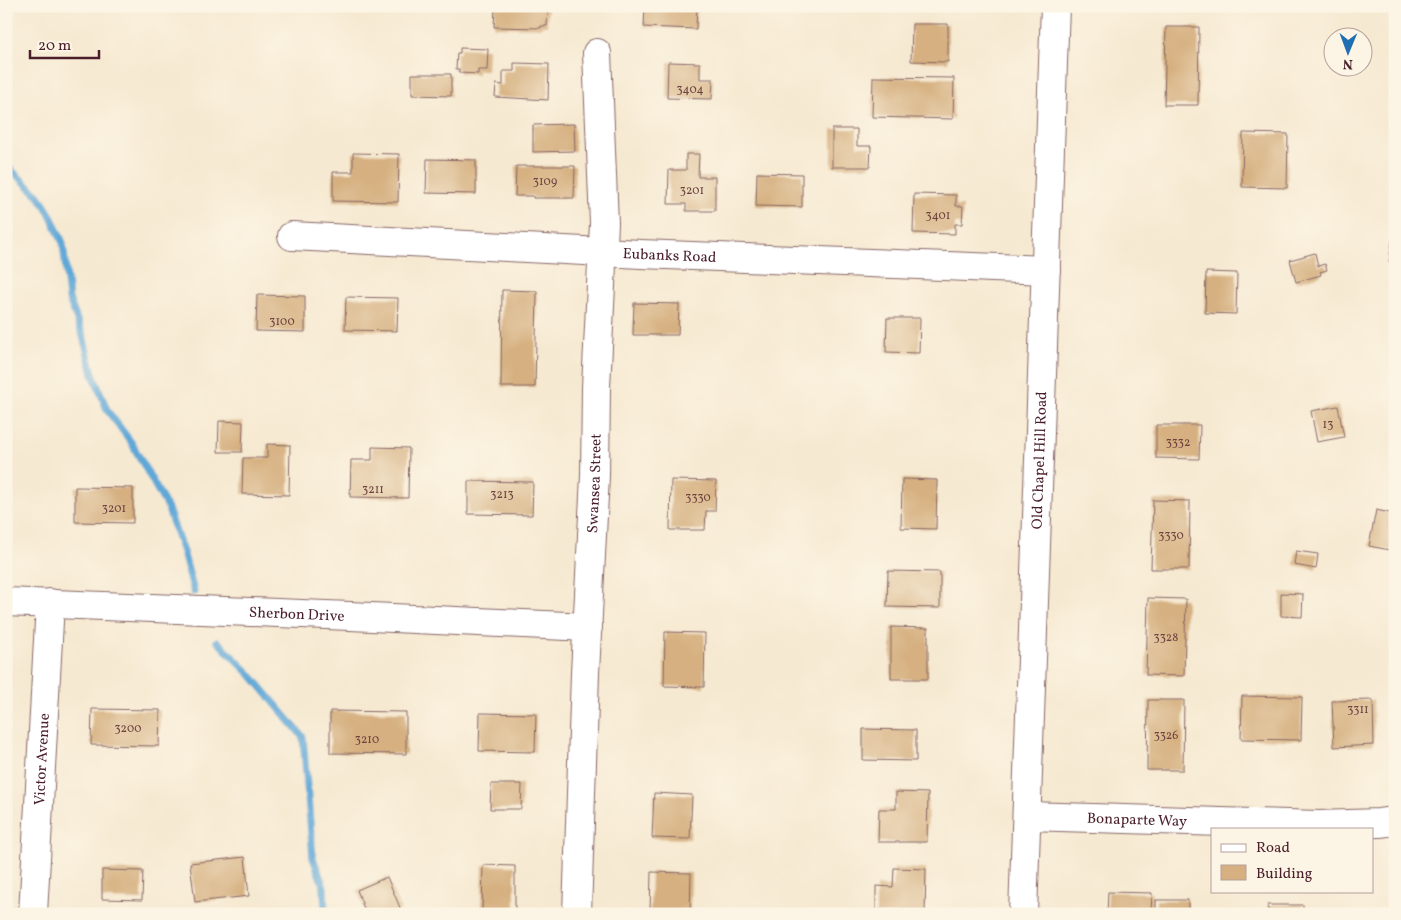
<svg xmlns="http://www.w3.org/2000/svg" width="1401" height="920" font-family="Vollkorn,serif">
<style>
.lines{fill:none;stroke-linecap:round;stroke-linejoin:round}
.stream{stroke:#61a8d7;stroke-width:7}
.building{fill:#d6b080}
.minor-casing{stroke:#866665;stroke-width:30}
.minor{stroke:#fff;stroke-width:28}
.labels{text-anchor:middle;stroke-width:4;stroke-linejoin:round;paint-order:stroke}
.number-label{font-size:12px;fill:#6d4340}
.street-label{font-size:15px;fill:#4a1f2b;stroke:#fcf5e5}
</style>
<rect width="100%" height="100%" fill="#fcf5e5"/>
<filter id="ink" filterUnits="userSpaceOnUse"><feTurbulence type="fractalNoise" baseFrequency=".02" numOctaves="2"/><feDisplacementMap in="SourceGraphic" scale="10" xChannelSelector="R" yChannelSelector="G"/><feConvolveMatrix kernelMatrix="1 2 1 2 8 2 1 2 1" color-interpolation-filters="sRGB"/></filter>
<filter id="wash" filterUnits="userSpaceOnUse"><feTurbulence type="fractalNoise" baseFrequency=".0096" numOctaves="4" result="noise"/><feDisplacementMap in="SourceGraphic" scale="20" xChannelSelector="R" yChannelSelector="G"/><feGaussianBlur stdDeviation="1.12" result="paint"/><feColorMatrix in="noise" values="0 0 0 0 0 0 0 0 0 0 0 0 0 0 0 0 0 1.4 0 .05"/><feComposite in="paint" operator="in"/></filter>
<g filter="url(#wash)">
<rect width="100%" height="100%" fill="#f6e9d1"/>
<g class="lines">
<g class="stream">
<polyline points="6,165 39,196 50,214 63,243 69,299 83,336 93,374 107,410 131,442 168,509 184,555 194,592"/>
<polyline points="217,641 251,675 303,737 313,858 324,887 325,914"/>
</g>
</g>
<g id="blocks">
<g class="building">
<polygon points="495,6 548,6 547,26 541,26 541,28 494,27"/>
<polygon points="645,6 697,6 696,29 644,27"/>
<polygon points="912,24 948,24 948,62 911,61"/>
<polygon points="1166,27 1199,27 1198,105 1164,105"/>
<polygon points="460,48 488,49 487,70 478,70 478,74 459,73 459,69 456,69 457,53 460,53"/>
<polygon points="668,62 700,63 700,79 713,79 712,99 667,98"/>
<polygon points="514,63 549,64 548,100 495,97 496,84 503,85 503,71 514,71"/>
<polygon points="412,74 451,74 451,96 412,95"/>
<polygon points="873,77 954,78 953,119 872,117"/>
<polygon points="574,124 575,151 533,152 533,125"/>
<polygon points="832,129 857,129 857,146 871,146 870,167 832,167"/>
<polygon points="1243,133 1288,134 1287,188 1242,187"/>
<polygon points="353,153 399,154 398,202 333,201 333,172 353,172"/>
<polygon points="686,154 699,154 698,177 715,177 715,211 686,211 686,204 668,204 669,170 686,170"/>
<polygon points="427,159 476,160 476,194 426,193"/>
<polygon points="516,166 575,166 574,198 533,198 533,196 515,196"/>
<polygon points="757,173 802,174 802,207 756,206"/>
<polygon points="914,194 956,195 956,206 963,206 962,224 955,224 955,234 913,233"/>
<polygon points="1393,232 1395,232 1395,262 1389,262"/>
<polygon points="1315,253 1318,266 1325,264 1327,270 1320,272 1321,275 1296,282 1290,260"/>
<polygon points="1206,272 1237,273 1236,314 1205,313"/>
<polygon points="502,290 537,291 535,387 501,387"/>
<polygon points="257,295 305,296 305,332 256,331"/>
<polygon points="346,297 398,298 397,331 345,330"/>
<polygon points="634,303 679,304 678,335 633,335"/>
<polygon points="887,318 920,318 919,353 886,352"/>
<polygon points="1338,406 1344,437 1317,442 1311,411"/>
<polygon points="219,421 243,422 242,452 218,452"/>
<polygon points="1156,425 1200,425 1199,459 1156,458"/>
<polygon points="267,444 290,445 289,495 242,494 243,458 267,458"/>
<polygon points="372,447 409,448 408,498 350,497 351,460 372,460"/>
<polygon points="902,479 937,480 936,529 901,528"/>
<polygon points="671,480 716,481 715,511 706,511 705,530 670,530"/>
<polygon points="468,481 533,482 532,515 468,514"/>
<polygon points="75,487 133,488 133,523 75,522"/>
<polygon points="1153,500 1190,501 1189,569 1151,569"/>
<polygon points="1376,510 1395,514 1395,551 1369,546"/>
<polygon points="1296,551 1318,554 1316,569 1294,565"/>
<polygon points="888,571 940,572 940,608 887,607"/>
<polygon points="1281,593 1303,594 1302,617 1281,616"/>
<polygon points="1148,598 1186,599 1184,676 1146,675"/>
<polygon points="891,627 928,628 928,679 891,679"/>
<polygon points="665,632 705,633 704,687 664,686"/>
<polygon points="1242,696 1302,697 1301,740 1241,739"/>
<polygon points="1148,700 1184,700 1183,770 1147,770"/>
<polygon points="1373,700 1374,745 1334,747 1332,701"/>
<polygon points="92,709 160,710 159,746 91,745"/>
<polygon points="330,711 406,712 406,754 330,753"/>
<polygon points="480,713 536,714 535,752 479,751"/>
<polygon points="863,729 916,730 916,761 863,760"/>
<polygon points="491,784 522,784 521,809 490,809"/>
<polygon points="896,792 928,793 927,842 878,842 879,809 896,809"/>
<polygon points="654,793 692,795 690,839 652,838"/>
<polygon points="245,857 249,896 195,902 190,863"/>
<polygon points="483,865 515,866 515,914 482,914"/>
<polygon points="894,868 926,869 925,914 876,914 876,886 893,887"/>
<polygon points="102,870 143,871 142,900 102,899"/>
<polygon points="651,872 691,873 690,913 650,912"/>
<polygon points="387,877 401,910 392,914 366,914 357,890"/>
<polygon points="1108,892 1152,893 1151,914 1107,914"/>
<rect x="1156" y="900" width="32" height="14"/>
<rect x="1268" y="905" width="35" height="9"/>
</g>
</g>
</g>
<g filter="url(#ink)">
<use href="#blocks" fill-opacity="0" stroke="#866665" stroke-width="1"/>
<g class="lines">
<defs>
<g id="minor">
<path id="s1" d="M292,236L641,254L1046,270"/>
<path id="s2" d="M6,602L350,616L588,627"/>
<path id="s3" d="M1028,816L1319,825L1379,823L1395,821"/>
<path id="s4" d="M33,914L50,603"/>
<path id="s5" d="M577,914L585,673L595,476L596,388L604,223L597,53"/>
<path id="s6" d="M1023,914L1055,6"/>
</g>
</defs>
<use href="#minor" class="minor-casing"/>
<use href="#minor" class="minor"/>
</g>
</g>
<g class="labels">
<g class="number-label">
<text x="690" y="93">3404</text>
<text x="545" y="185">3109</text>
<text x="692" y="194">3201</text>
<text x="938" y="219">3401</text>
<text x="282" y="325">3100</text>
<text x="1328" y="428">13</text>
<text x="1178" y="446">3332</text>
<text x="373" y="493">3211</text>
<text x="502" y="498">3213</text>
<text x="698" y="501">3330</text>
<text x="114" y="512">3201</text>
<text x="1171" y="539">3330</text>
<text x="1166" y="641">3328</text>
<text x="1358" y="713">3311</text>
<text x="128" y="732">3200</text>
<text x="1166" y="739">3326</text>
<text x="367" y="743">3210</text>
</g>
<g class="street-label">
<text dy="5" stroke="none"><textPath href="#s1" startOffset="378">Eubanks Road</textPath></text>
<text dy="5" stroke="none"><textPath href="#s6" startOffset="454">Old Chapel Hill Road</textPath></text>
<text dy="5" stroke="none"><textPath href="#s5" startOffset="431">Swansea Street</textPath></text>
<text dy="5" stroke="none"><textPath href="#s2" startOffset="291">Sherbon Drive</textPath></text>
<text dy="5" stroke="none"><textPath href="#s4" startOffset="155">Victor Avenue</textPath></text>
<text dy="5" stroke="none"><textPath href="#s3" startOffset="109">Bonaparte Way</textPath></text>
</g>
</g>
<rect width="1401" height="920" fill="none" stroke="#fcf5e5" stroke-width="25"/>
<rect x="1211" y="828" width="162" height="65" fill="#fcf5e5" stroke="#b59f9b"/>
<rect x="1221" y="844" width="25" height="8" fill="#ffffff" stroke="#b59f9b"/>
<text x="1256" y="852" font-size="15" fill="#4a1f2b">Road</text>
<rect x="1221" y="865" width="25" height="15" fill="#d6b080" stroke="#b59f9b"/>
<text x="1256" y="878" font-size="15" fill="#4a1f2b">Building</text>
<g transform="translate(1348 52) rotate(181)"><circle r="24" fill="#fcf5e5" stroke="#b59f9b"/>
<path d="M0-4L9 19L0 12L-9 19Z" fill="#1f6fb2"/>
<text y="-8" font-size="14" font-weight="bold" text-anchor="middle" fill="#4a1f2b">N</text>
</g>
<path d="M30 50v8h69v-8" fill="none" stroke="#4a1f2b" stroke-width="2.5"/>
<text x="38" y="50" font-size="15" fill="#4a1f2b" stroke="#fcf5e5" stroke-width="4" paint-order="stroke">20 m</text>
</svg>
